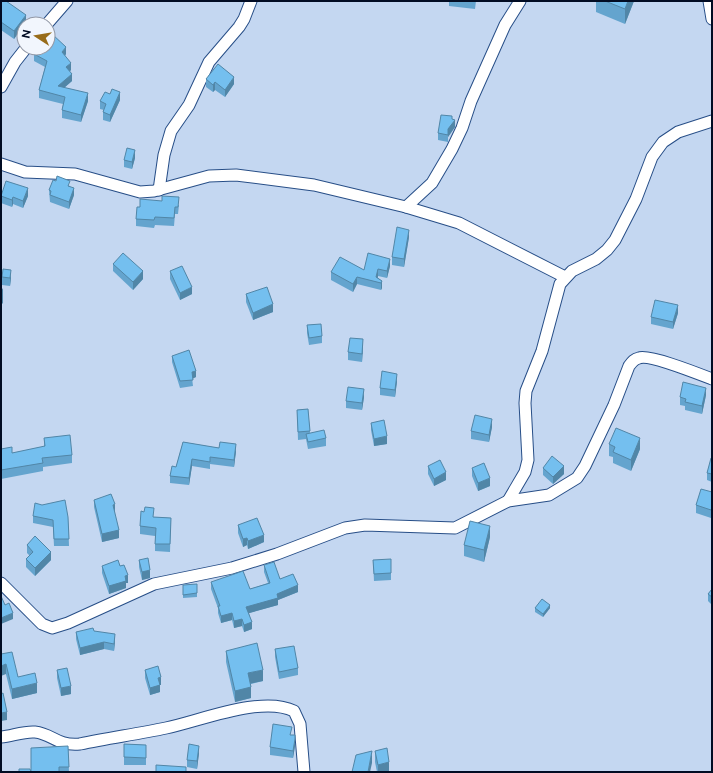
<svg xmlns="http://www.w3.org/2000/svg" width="713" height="773" font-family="'Public Sans',sans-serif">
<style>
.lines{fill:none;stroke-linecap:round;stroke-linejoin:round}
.street-casing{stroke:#274e87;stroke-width:13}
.street{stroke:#fff;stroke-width:11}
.wall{fill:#64a4ce}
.shaded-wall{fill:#5186a7}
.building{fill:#74bfef;stroke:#5186a7}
</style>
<rect width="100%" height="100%" fill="#c4d7f1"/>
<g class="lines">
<defs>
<g id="street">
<polyline points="709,1 712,19"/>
<polyline points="47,24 67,1"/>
<polyline points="1,87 15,62 26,48"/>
<polyline points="1,164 25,172 75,174 140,192 154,191 209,176 236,175 314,185 406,207 459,223 565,277"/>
<polyline points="159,190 164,155 171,131 189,105 209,62 239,27 244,19 251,1"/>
<polyline points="406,207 432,183 452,149 462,128 471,101 505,25 520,1"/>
<polyline points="508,501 525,472 528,460 525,403 526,391 542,351 560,284 572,271 596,259 607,250 615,240 636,199 652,157 663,142 678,132 712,121"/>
<path d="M1,583L42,624L52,628L68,623L154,584L232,568L277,554L345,528L365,525L455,528L508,501L549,495L577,478L585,466L614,405L629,366C632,362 634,359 639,358C649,354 699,374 712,379"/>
<path d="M1,737C12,736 24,731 35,732C53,734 56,746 80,744C108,738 138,734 166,728C200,721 262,695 294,711L300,724L304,772"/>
</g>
</defs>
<use href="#street" class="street-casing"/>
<use href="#street" class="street"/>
</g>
<g class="wall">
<polygon points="1,1 26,22 14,39 1,30"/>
<polygon points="449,1 476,1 475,9 449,6"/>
<polygon points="596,1 634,1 625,24 596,12"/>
<polygon points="34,54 66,54 65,56 71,70 70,71 72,81 64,88 88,101 81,122 62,118 62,110 63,104 39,98 39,90 45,67 34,61"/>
<polygon points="206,79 234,84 225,97 215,90 213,92 206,87"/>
<polygon points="120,100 110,122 103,120 103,112 104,110 100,109 100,101"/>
<polygon points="452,119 455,127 448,137 448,142 438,140 438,133"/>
<polygon points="135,158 132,169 124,167 124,160"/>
<polygon points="56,181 70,186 74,195 69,209 50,202 49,190"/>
<polygon points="1,195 28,196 23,208 13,204 12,207 1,203"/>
<polygon points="179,205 178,214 175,214 174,226 155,225 154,228 136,226 136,219 140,207"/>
<polygon points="409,237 404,267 392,265 392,257"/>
<polygon points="113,264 143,279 133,290 113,271"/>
<polygon points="390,266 387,278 378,276 378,278 382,281 382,288 381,290 357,284 353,292 331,280 331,272 364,270"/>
<polygon points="170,271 192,294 180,300 170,279"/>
<polygon points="2,277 11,278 10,286 2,285"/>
<polygon points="246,294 273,312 253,320 246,302"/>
<polygon points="678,313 673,329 651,324 651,317"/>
<polygon points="307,325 322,336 322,343 309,345 307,333"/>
<polygon points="363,347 362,362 348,360 348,352"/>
<polygon points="172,356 196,377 192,378 193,386 180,388 172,362"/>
<polygon points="397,381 395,397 380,395 380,388"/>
<polygon points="706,395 702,414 685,410 685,406 680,405 680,397"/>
<polygon points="364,397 362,410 346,408 346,401"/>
<polygon points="308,409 310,433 326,438 326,446 308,449 306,439 298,440 297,410"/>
<polygon points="371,423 387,444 374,446 371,430"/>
<polygon points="492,427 489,442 471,439 471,431"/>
<polygon points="44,438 72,455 72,463 43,467 43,471 1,479 1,449 12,453 44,447"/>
<polygon points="183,442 236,451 234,467 210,464 210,469 192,466 189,485 170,483 170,476 176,467"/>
<polygon points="609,444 640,449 631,471 613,463 613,457 609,456"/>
<polygon points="712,458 712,482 707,480 707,473"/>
<polygon points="428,466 446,480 434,486 428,474"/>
<polygon points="472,468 490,486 478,491 472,476"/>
<polygon points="543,468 564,474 553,484 543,475"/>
<polygon points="712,492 712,515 711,518 696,513 696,505"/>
<polygon points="94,500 115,512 114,512 119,538 102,542 94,507"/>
<polygon points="33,516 68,517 69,546 54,546 53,527 33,523"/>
<polygon points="154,517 171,518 170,552 155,551 155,536 140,534 140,526"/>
<polygon points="238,525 264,542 248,549 247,545 243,547 238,533"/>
<polygon points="490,537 484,562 464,556 464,545"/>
<polygon points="27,545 51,560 35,576 26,567 26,559 30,556 27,553"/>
<polygon points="139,560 150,578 142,580 139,567"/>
<polygon points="373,560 391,573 391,580 374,581"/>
<polygon points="264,565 280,579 298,592 278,600 278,605 249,613 252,629 244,632 242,626 234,628 232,620 221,623 218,613 218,608 211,589 211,582 250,589 268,583 264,572"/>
<polygon points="102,566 120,566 128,583 126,583 126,588 109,594 102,573"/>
<polygon points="183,585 197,593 197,597 183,598"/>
<polygon points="712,589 712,605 708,601 708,594"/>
<polygon points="535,608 550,608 543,617 535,612"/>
<polygon points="94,631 115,641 114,651 104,649 80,655 76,639 76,632"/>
<polygon points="275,649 298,668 298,675 279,679 275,657"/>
<polygon points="226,651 263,681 251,684 251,698 235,702 226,662"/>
<polygon points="1,654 18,677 37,693 12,699"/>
<polygon points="57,670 71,694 61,696 57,678"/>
<polygon points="145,670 161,685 160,685 160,692 150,695 145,678"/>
<polygon points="292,735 295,746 293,758 270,755 270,747"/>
<polygon points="124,744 146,745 146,765 124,765"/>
<polygon points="68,746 69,772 31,772"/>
<polygon points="375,751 389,772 377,772 375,762"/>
<polygon points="199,753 197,769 187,767 187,760"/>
</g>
<g class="shaded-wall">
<polygon points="628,1 634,1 625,24 625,9"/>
<polygon points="26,15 26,22 14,39 14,31"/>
<polygon points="66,47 66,54 62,59 62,52"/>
<polygon points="71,63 71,70 66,75 66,67"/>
<polygon points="72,74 72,81 58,93 58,86"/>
<polygon points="234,77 234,84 225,97 225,90"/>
<polygon points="215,82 215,90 213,92 213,85"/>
<polygon points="120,92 120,100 110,122 110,115"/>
<polygon points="88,93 88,101 81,122 81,115"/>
<polygon points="452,116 452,123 455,120 455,127 448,137 448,142 448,129"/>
<polygon points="135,150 135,158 132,169 132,162"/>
<polygon points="28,188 28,196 23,208 23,201"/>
<polygon points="74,188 74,195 69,209 69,202"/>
<polygon points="13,197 13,204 12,207 12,200"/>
<polygon points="409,230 409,237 404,267 404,259"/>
<polygon points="390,259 390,266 387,278 387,271"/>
<polygon points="378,269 378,276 377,282 376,277"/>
<polygon points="11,270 11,278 10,286 10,278"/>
<polygon points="143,271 143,279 133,290 133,282"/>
<polygon points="357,277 357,284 353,292 353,284"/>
<polygon points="382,281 382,288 381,290 381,283"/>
<polygon points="192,287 192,294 180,300 180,293"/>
<polygon points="3,288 3,303 1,305 1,291"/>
<polygon points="273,304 273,312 253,320 253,313"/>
<polygon points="678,305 678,313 673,329 673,322"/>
<polygon points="363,339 363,347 362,362 362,354"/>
<polygon points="196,371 196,377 192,379 192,372"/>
<polygon points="397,374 397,381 395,397 395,390"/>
<polygon points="706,388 706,395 702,414 702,406"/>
<polygon points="364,389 364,397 362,410 362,403"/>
<polygon points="492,419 492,427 489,442 489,435"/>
<polygon points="387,436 387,444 374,446 374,439"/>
<polygon points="640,438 640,449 631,471 631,460"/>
<polygon points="236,444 236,451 234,467 234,460"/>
<polygon points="192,459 192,466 189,485 189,478"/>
<polygon points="564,466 564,474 553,484 553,477"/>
<polygon points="446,472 446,480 434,486 434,479"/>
<polygon points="490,478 490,486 478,491 478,483"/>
<polygon points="115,504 115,512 113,513 113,505"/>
<polygon points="712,507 712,515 711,518 711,510"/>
<polygon points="490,526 490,537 484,562 484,550"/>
<polygon points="119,530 119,538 102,542 102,534"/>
<polygon points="264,535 264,542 248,549 248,541"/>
<polygon points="247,538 247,545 243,547 243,539"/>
<polygon points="51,552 51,560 35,576 35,568"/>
<polygon points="150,570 150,578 142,580 142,572"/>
<polygon points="128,575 128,583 126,583 126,588 109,594 109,586 125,576"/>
<polygon points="298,585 298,592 278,600 278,605 246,614 246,607"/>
<polygon points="550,605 550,608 543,617 543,614"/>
<polygon points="13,613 13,619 1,624 1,618"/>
<polygon points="232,613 232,620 221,623 221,616"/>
<polygon points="242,619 242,626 234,628 234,621"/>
<polygon points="252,622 252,629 244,632 244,625"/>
<polygon points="115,634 115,641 114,651 114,644"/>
<polygon points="104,642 104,649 80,655 80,648"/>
<polygon points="6,664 6,674 1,676 1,666"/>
<polygon points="263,670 263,681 248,684 248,673"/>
<polygon points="161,677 161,685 160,685 160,692 150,695 150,688 158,678"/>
<polygon points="37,683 37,693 12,699 12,689"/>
<polygon points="71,686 71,694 61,696 61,688"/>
<polygon points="251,687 251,698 235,702 235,691"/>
<polygon points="7,712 7,720 1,721 1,713"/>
<polygon points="295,739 295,746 293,758 293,751"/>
<polygon points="199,746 199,753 197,769 197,761"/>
<polygon points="372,751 372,763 370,772 368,772"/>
<polygon points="389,762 389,772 378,772 378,765"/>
</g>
<g class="building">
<polygon points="1,1 6,1 26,15 14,31 1,22"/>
<polygon points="605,1 628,1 625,9"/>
<polygon points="52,34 66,47 62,52 71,63 66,67 72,74 58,86 88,93 81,115 62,110 65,97 39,90 47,61 34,54 40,48 48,48 48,39"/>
<polygon points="218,64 234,77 225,90 215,82 213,85 206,79"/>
<polygon points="112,89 120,92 110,115 103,112 106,104 100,101 105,92 110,94"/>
<polygon points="441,115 452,116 452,119 455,120 448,129 448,135 438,133"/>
<polygon points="127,148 135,150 132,162 124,160"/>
<polygon points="57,176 70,181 68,186 74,188 69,202 50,195 51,191 49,190 53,180 56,181"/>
<polygon points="6,181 28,188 23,201 13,197 12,200 1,196"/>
<polygon points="162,196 179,197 178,207 175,207 174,218 155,217 154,220 136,219 137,207 140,207 140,199 162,201"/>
<polygon points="397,227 409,230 404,259 392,257"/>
<polygon points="123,253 143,271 133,282 113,264"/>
<polygon points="368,253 390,259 387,271 378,269 376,277 382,281 381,283 357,277 353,284 331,272 340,257 364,270"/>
<polygon points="182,266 192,287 180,293 170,271"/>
<polygon points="3,269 11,270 10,278 2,277"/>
<polygon points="267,287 273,304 253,313 246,294"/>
<polygon points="655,300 678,305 673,322 651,317"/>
<polygon points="321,324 322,336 309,338 307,325"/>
<polygon points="350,338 363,339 362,354 348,352"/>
<polygon points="189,350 196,371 192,372 193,380 180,381 172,356"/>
<polygon points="382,371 397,374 395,390 380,388"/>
<polygon points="683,382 706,388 702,406 685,402 686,399 680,397"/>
<polygon points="348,387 364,389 362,403 346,401"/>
<polygon points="308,409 310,431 298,432 297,410"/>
<polygon points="475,415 492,419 489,435 471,431"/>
<polygon points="384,420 387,436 374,439 371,423"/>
<polygon points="616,428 640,438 631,460 613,452 615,447 609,444"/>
<polygon points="324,430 326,438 308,442 306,434"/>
<polygon points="70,435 72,455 42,458 43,463 1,470 1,449 12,447 12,453 45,446 44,438"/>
<polygon points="183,442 219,448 220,442 236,444 234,460 210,457 210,462 192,459 189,478 170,476 172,466 176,467"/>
<polygon points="552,456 564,466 553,477 543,468"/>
<polygon points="711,458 712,458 712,474 707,473"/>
<polygon points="440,460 446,472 434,479 428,466"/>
<polygon points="484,463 490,478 478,483 472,468"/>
<polygon points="701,489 712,492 712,507 711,510 696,505"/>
<polygon points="111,494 115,504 113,505 119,530 102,534 94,500"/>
<polygon points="65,500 68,517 69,539 54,539 53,520 33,516 35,503 42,505"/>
<polygon points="145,507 154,508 153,517 171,518 170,544 155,544 156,528 140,526 141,511 144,512"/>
<polygon points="257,518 264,535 248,541 247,538 243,539 238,525"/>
<polygon points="470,521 490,526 484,550 464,545"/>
<polygon points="35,536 51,552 35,568 26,559 33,552 27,545"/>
<polygon points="148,558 150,570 142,572 139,560"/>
<polygon points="391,559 391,573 374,574 373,560"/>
<polygon points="118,560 120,566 124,565 128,575 125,576 126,581 109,586 102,566"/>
<polygon points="274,562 280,579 293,574 298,585 277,594 278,598 246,607 252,622 244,625 242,619 234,621 232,613 221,616 218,606 220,606 211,582 243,571 250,589 270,583 264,565"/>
<polygon points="197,584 197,593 183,595 183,585"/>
<polygon points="712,589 712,597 708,594"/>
<polygon points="1,596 5,605 9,603 13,613 1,618"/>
<polygon points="542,599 550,605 543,614 535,608"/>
<polygon points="93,628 94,631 115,634 114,644 104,642 80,648 76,632"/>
<polygon points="257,643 263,670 248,673 251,687 235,691 226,651"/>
<polygon points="294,646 298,668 279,672 275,649"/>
<polygon points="12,652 18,677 35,673 37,683 12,689 6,664 1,666 1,654"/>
<polygon points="158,666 161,677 158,678 160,685 150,688 145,670"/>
<polygon points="67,668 71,686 61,688 57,670"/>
<polygon points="3,693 7,712 1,713 1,694"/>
<polygon points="273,724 292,727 290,735 295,735 295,739 293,751 270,747"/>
<polygon points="124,744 146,745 146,758 124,757"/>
<polygon points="189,744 199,746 197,761 187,760"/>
<polygon points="68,746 69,767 59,767 59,772 31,772 31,748"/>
<polygon points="387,748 389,762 378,765 375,751"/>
<polygon points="372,751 368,772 352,772 356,755"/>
<polygon points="156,765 186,767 186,772 156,772"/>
<polygon points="19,769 30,769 31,772 19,772"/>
</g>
<rect width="713" height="773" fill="none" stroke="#010c23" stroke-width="4"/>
<g transform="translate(36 36) rotate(282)"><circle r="19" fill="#f2f6fd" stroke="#9298a6"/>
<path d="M0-3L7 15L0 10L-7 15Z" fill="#986c1a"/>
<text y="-6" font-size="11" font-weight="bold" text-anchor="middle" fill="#010c23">N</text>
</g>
</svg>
